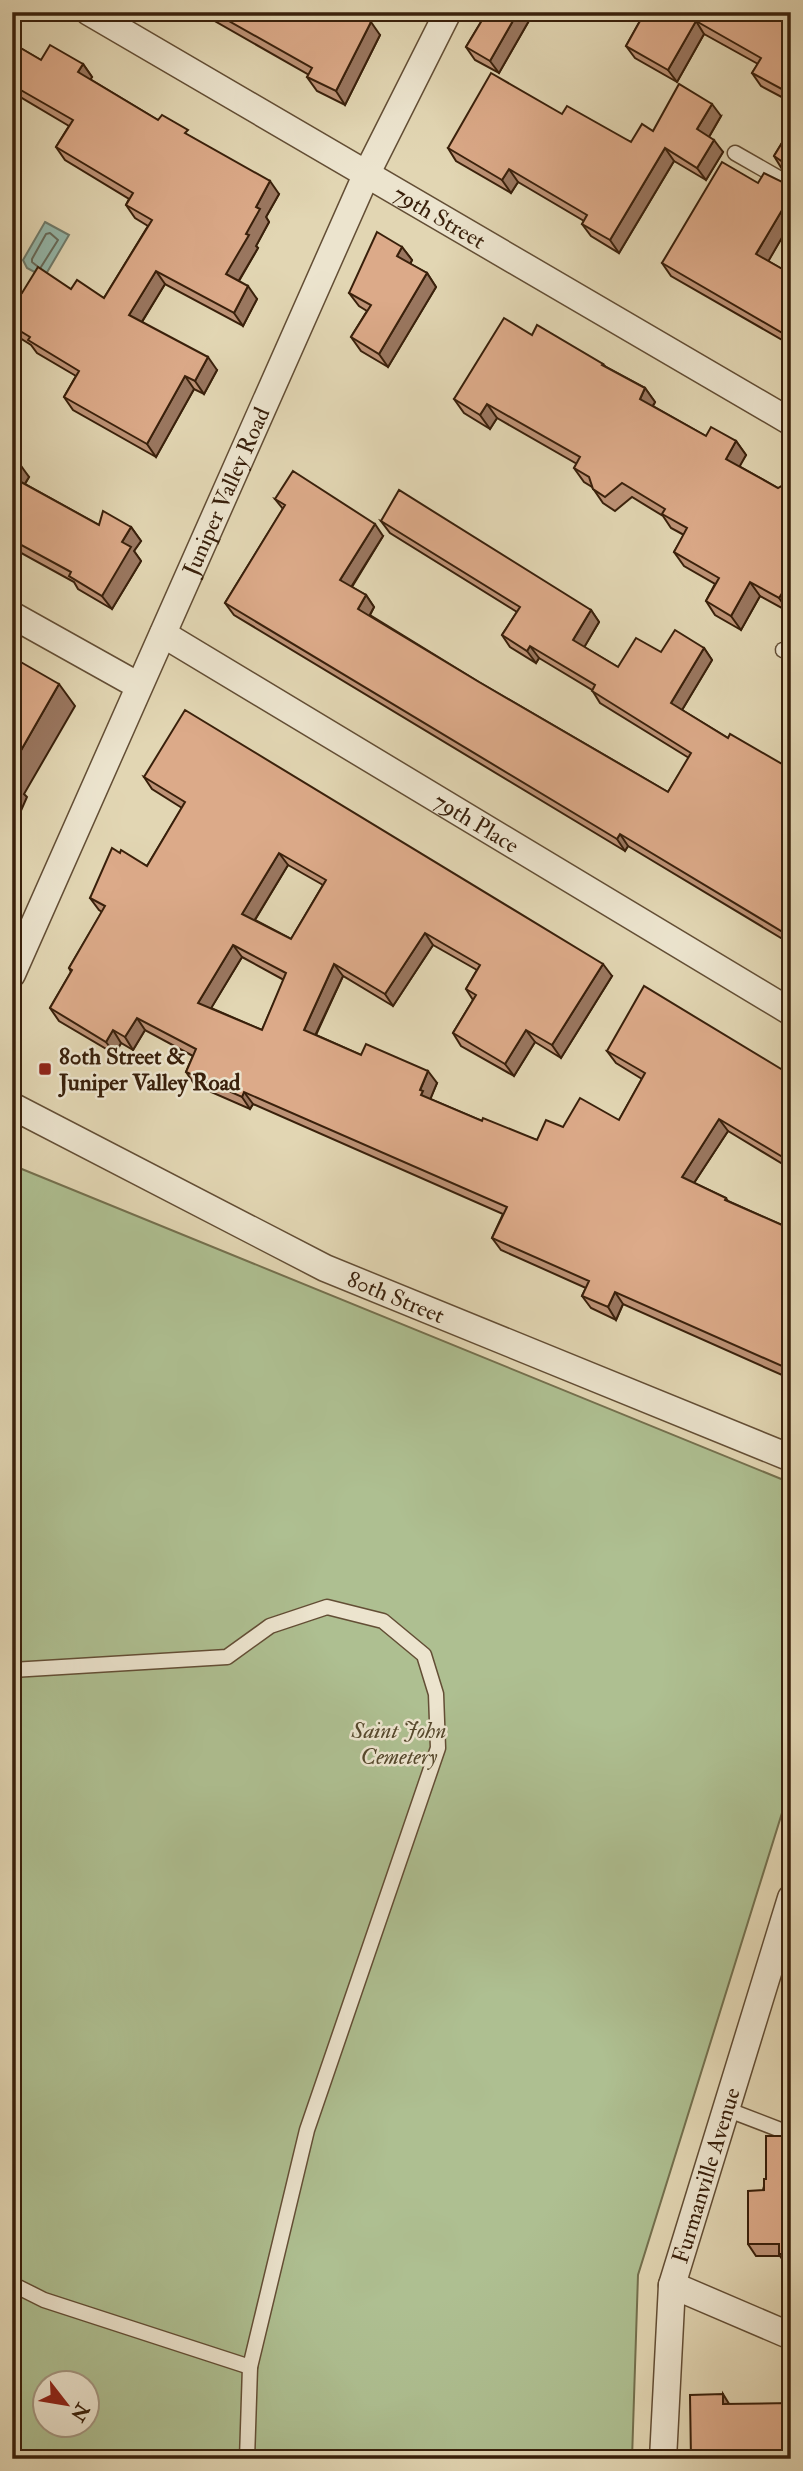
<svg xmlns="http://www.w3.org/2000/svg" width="803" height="2471" font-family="'IM FELL Double Pica',serif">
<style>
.green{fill:#aebf91;stroke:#74704e;stroke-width:2;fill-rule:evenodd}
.water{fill:#95b9ac;stroke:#707c6c;stroke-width:2}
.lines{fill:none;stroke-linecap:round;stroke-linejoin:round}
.shore{stroke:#676c5c;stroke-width:2}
.service-casing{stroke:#634e35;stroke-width:17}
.minor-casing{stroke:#634e35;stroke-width:29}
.service{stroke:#ece4ce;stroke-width:14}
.minor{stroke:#ece4ce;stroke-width:26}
.wall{fill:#bd9276;stroke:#39200b;stroke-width:2;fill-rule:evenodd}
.shaded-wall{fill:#9a7760;stroke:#39200b;stroke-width:2}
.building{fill:#dcaa89;stroke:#39200b;stroke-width:2;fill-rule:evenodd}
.poi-dot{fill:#8f2418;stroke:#ece4ce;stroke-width:2.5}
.labels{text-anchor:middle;stroke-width:5;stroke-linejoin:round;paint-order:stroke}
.street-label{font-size:23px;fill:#39200b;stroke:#ece4ce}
.poi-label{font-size:23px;font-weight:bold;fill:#39200b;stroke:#ece4ce;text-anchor:start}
.park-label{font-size:23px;font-style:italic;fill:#56482c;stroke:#ece4ce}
</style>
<rect width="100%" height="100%" fill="#e2d6b3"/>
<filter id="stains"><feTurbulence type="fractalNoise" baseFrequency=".00286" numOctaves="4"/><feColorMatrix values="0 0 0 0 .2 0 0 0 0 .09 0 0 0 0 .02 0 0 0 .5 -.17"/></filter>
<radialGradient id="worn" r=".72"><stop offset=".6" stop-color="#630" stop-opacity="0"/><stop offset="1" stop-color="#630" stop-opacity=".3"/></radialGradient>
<path class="green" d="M12,1165L791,1483V1784L638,2275L632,2459H12ZM46,2384H88V2426H46Z"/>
<polygon class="water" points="45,222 69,235 46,274 40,275 27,268 23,260"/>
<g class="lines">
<polyline class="shore" points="37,266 32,262 32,259 46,234 50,233 58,240 41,267"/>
<defs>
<g id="service">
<polyline points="735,153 791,185"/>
<polyline points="783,650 791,654"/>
<polyline points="12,1670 227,1657 270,1626 327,1607 383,1621 424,1655 436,1694 438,1748 307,2130 250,2367 247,2459"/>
<polyline points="726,2109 791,2134"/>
<polyline points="12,2284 44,2300 250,2367"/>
</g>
<g id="minor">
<path id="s1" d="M89,12L791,422"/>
<polyline points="12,615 139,686"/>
<path id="s2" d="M163,634L791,1012"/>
<path id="s3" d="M12,974L367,173L448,12"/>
<path id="s4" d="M12,1106L325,1268L791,1458"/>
<polyline points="672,2285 791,2336"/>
<path id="s5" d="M663,2459L672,2285L791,1898"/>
</g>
</defs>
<use href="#service" class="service-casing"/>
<use href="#minor" class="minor-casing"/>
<use href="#service" class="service"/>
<use href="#minor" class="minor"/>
</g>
<g class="wall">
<polygon points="199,12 352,12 380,35 345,105 317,91 307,77 309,75"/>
<polygon points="487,12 534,12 499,73 475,60 466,47"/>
<polygon points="645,12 791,17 791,102 761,86 752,73 758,64 704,34 677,82 635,58 626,46"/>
<polygon points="12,43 41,60 83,64 92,77 90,79 158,120 193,138 279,194 266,217 269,222 256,246 258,248 239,281 257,299 243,326 165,284 142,322 217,370 204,394 194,389 156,457 73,410 64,397 76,376 37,353 31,345 12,333 12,287 22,293 71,289 104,298 148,226 135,218 126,205 129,199 65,160 56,147 69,126 20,97 12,111"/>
<polygon points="562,114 631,142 653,131 721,116 709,137 723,152 706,180 674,161 619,253 591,236 582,224 584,221 518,182 511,193 456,161 448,148"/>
<polygon points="791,128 791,222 768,261 791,274 791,345 671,276 662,263 758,183 782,182 790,178 790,174 782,169 774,156"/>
<polygon points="402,247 412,260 410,264 427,273 436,287 388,367 361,351 351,337 367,311 359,306 349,293"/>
<polygon points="532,335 603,364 606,367 645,388 655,402 653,406 706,436 736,441 746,455 739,466 778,488 791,487 791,609 789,612 760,596 741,630 715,615 706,601 715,584 684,566 674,552 684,535 671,528 663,516 632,497 615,511 603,503 592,487 584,482 574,468 577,464 497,418 490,429 464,413 454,399"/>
<polygon points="12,459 29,477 25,484 99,525 131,527 141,541 134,551 141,561 112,609 78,589 74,582 12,548"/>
<polygon points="275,499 383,536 352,587 366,595 374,607 370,615 479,682 668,792 689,758 600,703 592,690 539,658 536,663 510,647 502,635 517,612 390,533 381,521 591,610 599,622 584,647 618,667 661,652 704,648 712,660 682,710 728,738 789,768 791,765 791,944 628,846 625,851 234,615 225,603 283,509"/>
<path d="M144,777L612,976L561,1058L535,1042L514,1076L461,1046L453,1033L473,1000L466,989L477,970L433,945L393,1006L343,976L316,1035L361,1055L437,1083L430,1099L482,1121L537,1140L563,1127L619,1120L642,1079L616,1063L607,1051L791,1075V1169L728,1131L694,1183L726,1198L728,1201L791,1229V1379L623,1304L616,1320L591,1308L582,1296L586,1288L501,1250L492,1238L503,1214L253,1104L250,1109L195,1085L186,1072L193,1056L145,1030L133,1050L121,1043L115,1054L59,1021L50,1008L71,972L69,968L102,912L99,910L90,898L120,853L147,866L182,808L152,789ZM288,865L323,885L291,939L255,920ZM242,957L284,980L262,1030L211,1008Z"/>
<polygon points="791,2136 791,2266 787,2266 780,2256 756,2256 748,2244 766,2179"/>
</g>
<g class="shaded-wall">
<polygon points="518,12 534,12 499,73 490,61"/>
<polygon points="696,21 704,34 677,82 668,70"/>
<polygon points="371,22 380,35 345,105 336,91"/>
<polygon points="83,64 92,77 87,85 78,72"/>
<polygon points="12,86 20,97 12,111"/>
<polygon points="712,104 721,116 706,142 697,129"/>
<polygon points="714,140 723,152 706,180 697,168"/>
<polygon points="665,148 674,161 619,253 610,240"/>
<polygon points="509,169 518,182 511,193 502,180"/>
<polygon points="270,181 279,194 266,217 269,222 256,246 258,248 235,287 226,274 246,234 256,207"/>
<polygon points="791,195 791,222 765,267 756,254"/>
<polygon points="402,247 412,260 407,270 397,256"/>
<polygon points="156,271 165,284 138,328 129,315"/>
<polygon points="427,273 436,287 388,367 379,354"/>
<polygon points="248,286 257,299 243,326 234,313"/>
<polygon points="208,357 217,370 204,394 195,381"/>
<polygon points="185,376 194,389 156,457 147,444"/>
<polygon points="645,388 655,402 649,412 640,399"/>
<polygon points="487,404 497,418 490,429 480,415"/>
<polygon points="736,441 746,455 736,473 726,459"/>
<polygon points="19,463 29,477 21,490 12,477 12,475"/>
<polygon points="375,524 383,536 348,592 340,580"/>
<polygon points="131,527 141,541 134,551 141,561 112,609 102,596 122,542"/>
<polygon points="791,579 791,609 789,612 779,598"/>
<polygon points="750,582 760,596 741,630 731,616"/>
<polygon points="366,595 374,607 367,620 358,609"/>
<polygon points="591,610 599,622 582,651 573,640"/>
<polygon points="530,646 539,658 536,663 527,651"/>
<polygon points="704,648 712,660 679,715 671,703"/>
<polygon points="59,684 75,706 24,794 27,797 12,831 12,766"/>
<polygon points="620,834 628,846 625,851 617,839"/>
<polygon points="279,853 288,865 251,926 242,914"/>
<polygon points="425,933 433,945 393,1006 385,994"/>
<polygon points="233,945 242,957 207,1015 198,1003"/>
<polygon points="334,964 343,976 312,1042 304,1030"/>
<polygon points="603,964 612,976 561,1058 552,1045"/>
<polygon points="137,1018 145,1030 133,1050 125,1037"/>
<polygon points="113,1030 121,1043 115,1054 106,1042"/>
<polygon points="526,1030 535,1042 514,1076 505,1064"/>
<polygon points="428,1071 437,1083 430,1100 421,1095 420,1090"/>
<polygon points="244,1092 253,1104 250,1109 242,1097"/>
<polygon points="719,1119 728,1131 690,1189 682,1177"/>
<polygon points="615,1292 623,1304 616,1320 608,1307"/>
<polygon points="723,2394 731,2407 723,2404"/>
</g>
<g class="building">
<polygon points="213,12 352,12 371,22 336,91 307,77 312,68"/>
<polygon points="487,12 518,12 490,61 466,47"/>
<polygon points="645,12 783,12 791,17 791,94 752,73 761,58 696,21 668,70 626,46"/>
<polygon points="12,43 41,60 50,45 83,64 78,72 158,120 162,115 188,130 185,133 270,181 256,207 260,209 246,234 249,235 226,274 248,286 234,313 156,271 129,315 208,357 195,381 185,376 147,444 64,397 79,371 28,340 30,337 12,326 12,287 22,293 38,267 71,289 77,280 104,298 152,220 126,205 133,193 56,147 73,120 12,85"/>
<polygon points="491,73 562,114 567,106 631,142 642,124 653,131 679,84 712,104 697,129 714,140 697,168 665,148 610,240 582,224 587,215 509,169 502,180 448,148"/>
<polygon points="791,128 791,195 756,254 791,274 791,338 662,263 722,162 758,183 764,173 782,182 790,178 790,167 774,156"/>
<polygon points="377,232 402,247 397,256 427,273 379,354 351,337 371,305 349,293"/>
<polygon points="504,318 532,335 537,325 603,364 602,365 645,388 640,399 706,436 711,427 736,441 726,459 778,488 785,484 791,487 791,579 779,598 750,582 731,616 706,601 719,578 674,552 687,528 662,514 665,509 622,483 605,497 593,489 589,477 574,468 580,457 487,404 480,415 454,399"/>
<polygon points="12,459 19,463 12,475"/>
<polygon points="293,471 375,524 340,580 366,595 358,609 479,682 668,792 691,753 592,691 595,685 530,646 527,651 502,635 520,607 381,521 399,490 591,610 573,640 618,667 636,638 661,652 675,630 704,648 671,703 728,738 730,734 789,768 791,765 791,937 620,834 617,839 225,603 285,505 275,499"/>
<polygon points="12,477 99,525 103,511 131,527 122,542 131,547 102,596 69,576 71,572 12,540"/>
<polygon points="12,657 59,684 12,766"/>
<path d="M185,710L603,964L552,1045L526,1030L505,1064L453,1033L476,995L466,989L480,965L425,933L385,994L334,964L304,1030L361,1055L366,1044L428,1071L420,1090L423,1091L421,1095L482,1121L483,1118L537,1140L546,1120L563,1127L580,1098L619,1120L645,1073L607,1051L644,986L791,1075V1162L719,1119L682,1177L726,1198L725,1200L791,1229V1370L615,1292L608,1307L582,1296L589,1281L492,1238L507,1207L244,1092L242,1097L186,1072L196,1049L137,1018L125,1037L113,1030L106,1042L50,1008L72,970L69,968L105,906L90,898L112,848L120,853L121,850L147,866L185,802L144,777ZM279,853L326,880L291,939L242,914ZM233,945L286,973L262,1030L198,1003Z"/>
<polygon points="766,2136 791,2136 791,2254 779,2254 779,2244 748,2244 748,2191 764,2190 764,2179 766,2179"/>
<polygon points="723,2394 723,2404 791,2403 791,2459 691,2459 690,2395"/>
</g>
<rect class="poi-dot" x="38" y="1062" width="14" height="14" rx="3.5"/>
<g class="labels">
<g class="street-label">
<text dy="8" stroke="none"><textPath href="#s1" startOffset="406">79th Street</textPath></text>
<text dy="8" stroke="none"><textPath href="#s3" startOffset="528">Juniper Valley Road</textPath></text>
<text dy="8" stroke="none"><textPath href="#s2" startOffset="366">79th Place</textPath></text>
<text dy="8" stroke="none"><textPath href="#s4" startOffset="429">80th Street</textPath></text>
<text dy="8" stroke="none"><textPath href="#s5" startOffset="289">Furmanville Avenue</textPath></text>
</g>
<g class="poi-label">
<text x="59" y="1064">80th Street &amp;<tspan x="59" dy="26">Juniper Valley Road</tspan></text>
</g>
<g class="park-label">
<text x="399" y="1738">Saint John<tspan x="399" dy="26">Cemetery</tspan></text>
</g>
</g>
<rect width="803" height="2471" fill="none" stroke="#e2d6b3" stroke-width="42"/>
<rect x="14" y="14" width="775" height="2443" fill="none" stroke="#39200b" stroke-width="3.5"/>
<rect x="21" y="21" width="761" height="2429" fill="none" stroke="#39200b" stroke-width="2"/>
<g transform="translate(66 2404) rotate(121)"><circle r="33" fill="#ece4ce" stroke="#a49680" stroke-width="2"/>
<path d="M0-5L12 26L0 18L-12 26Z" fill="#8f2418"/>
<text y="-10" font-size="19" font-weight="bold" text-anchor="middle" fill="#39200b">N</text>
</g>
<rect width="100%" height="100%" filter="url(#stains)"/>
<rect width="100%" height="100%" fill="url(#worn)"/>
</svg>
